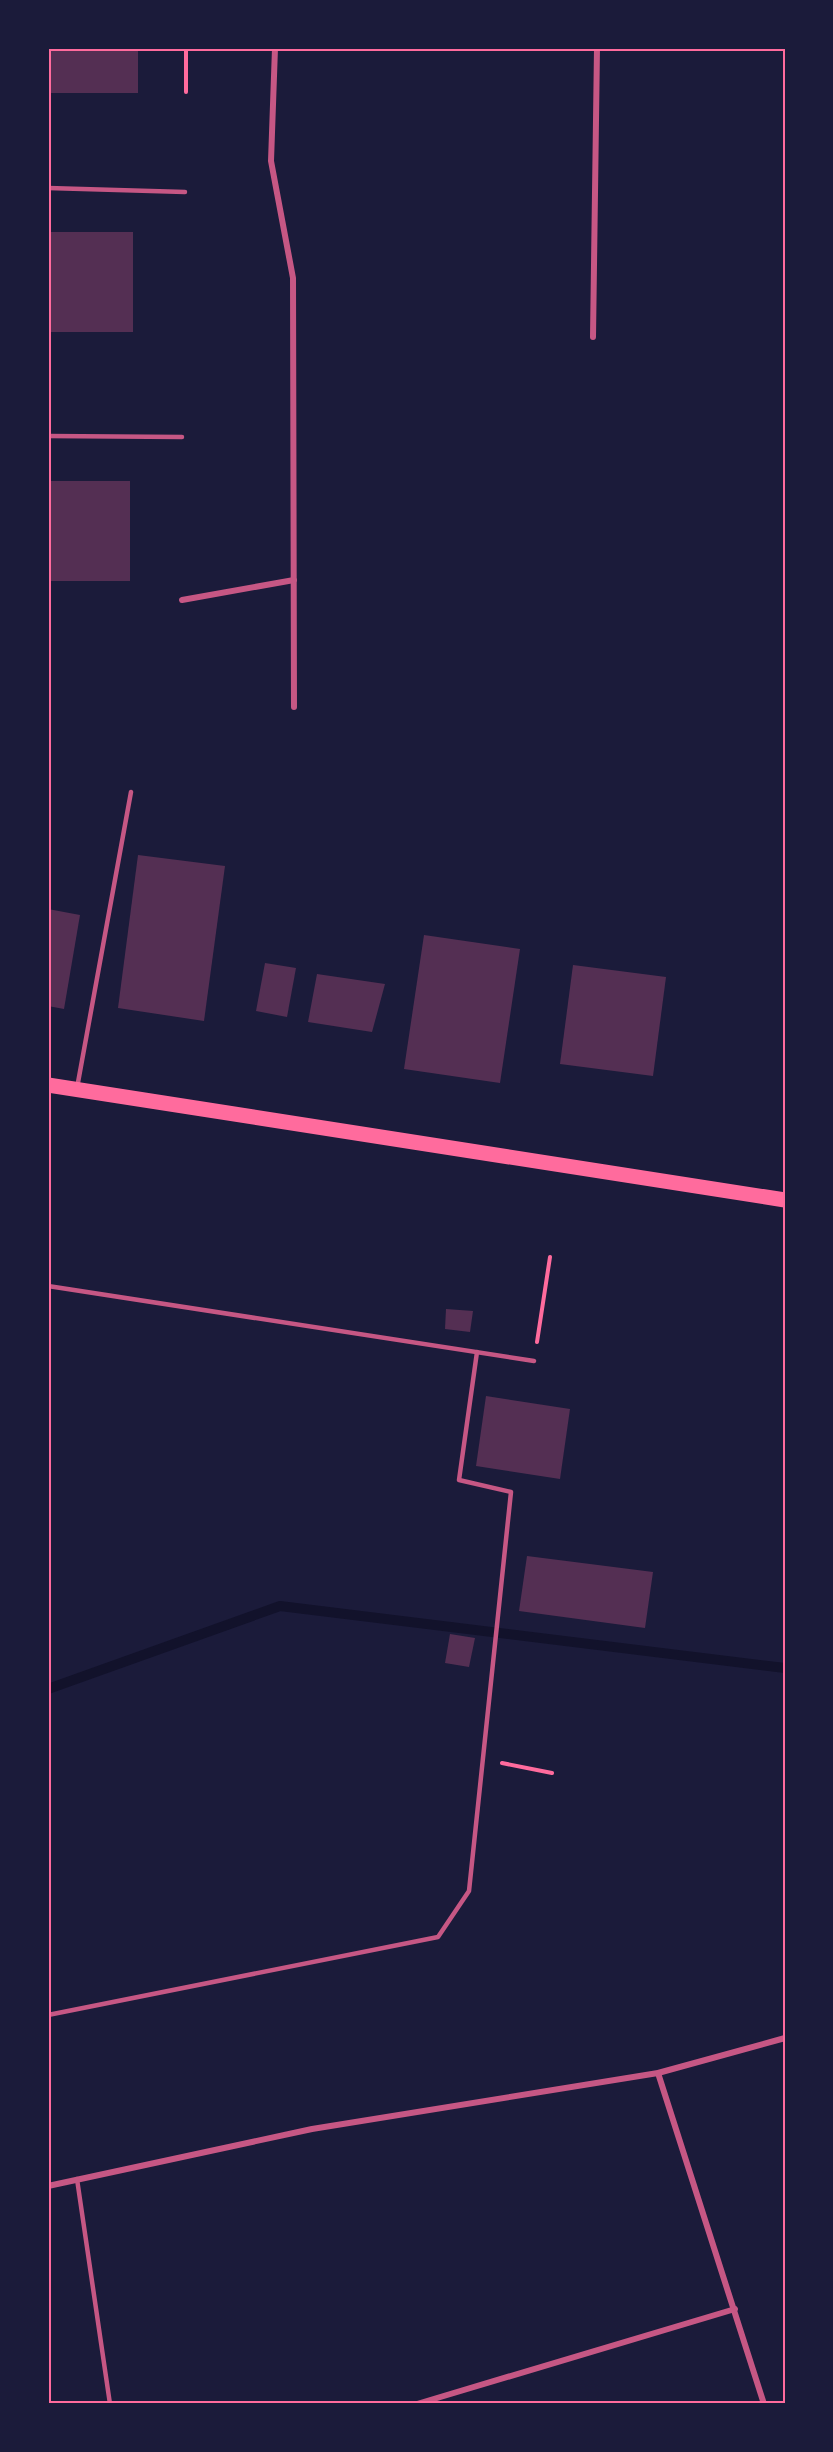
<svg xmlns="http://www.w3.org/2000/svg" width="833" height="2452" font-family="'Exo 2',sans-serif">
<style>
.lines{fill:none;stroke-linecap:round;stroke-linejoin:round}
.stream{stroke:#12122b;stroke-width:10}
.building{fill:#542f53}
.path{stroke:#ff6b9d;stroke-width:4}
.service{stroke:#c65784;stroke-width:4.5}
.minor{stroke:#c65784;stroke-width:6}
.primary{stroke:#ff6b9d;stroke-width:15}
.neatline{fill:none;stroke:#ff6b9d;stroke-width:2}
</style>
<rect width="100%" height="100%" fill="#1b1b3a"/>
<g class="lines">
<polyline class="stream" points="48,1689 280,1606 785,1668"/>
</g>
<g class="building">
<rect x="48" y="48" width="90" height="45"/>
<rect x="48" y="232" width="85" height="100"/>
<rect x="48" y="481" width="82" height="100"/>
<polygon points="138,855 225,866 204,1021 118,1008"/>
<polygon points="48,909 80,915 64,1009 48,1006"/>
<polygon points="424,935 520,949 500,1083 404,1069"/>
<polygon points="265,963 296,968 287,1017 256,1011"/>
<polygon points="573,965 666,977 653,1076 560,1064"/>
<polygon points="317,974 385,984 372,1032 308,1022"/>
<polygon points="446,1309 473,1311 470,1332 445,1329"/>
<polygon points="486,1396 570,1409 560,1479 476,1466"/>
<polygon points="527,1556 653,1572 645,1628 519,1611"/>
<polygon points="450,1634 475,1638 469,1667 445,1663"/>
</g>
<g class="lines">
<g class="path">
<polyline points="186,92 186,48"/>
<polyline points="537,1342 550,1257"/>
<polyline points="502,1763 552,1773"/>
</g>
<g class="service">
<polyline points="48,188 185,192"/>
<polyline points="48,436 182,437"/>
<polyline points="77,1088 131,792"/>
<polyline points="48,1286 534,1361"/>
<polyline points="48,2015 438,1937 469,1891 511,1492 459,1480 477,1352"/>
<polyline points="77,2179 110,2404"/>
</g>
<g class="minor">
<polyline points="275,48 271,161 293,278 294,707"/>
<polyline points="593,337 597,48"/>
<polyline points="182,600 294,580"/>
<polyline points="658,2073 764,2404"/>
<polyline points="48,2186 312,2129 658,2073 785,2038"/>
<polyline points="417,2404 735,2309"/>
</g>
<polyline class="primary" points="48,1085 785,1200"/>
</g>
<rect width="833" height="2452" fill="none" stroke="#1b1b3a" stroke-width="99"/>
<rect x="50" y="50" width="734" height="2352" class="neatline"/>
</svg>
